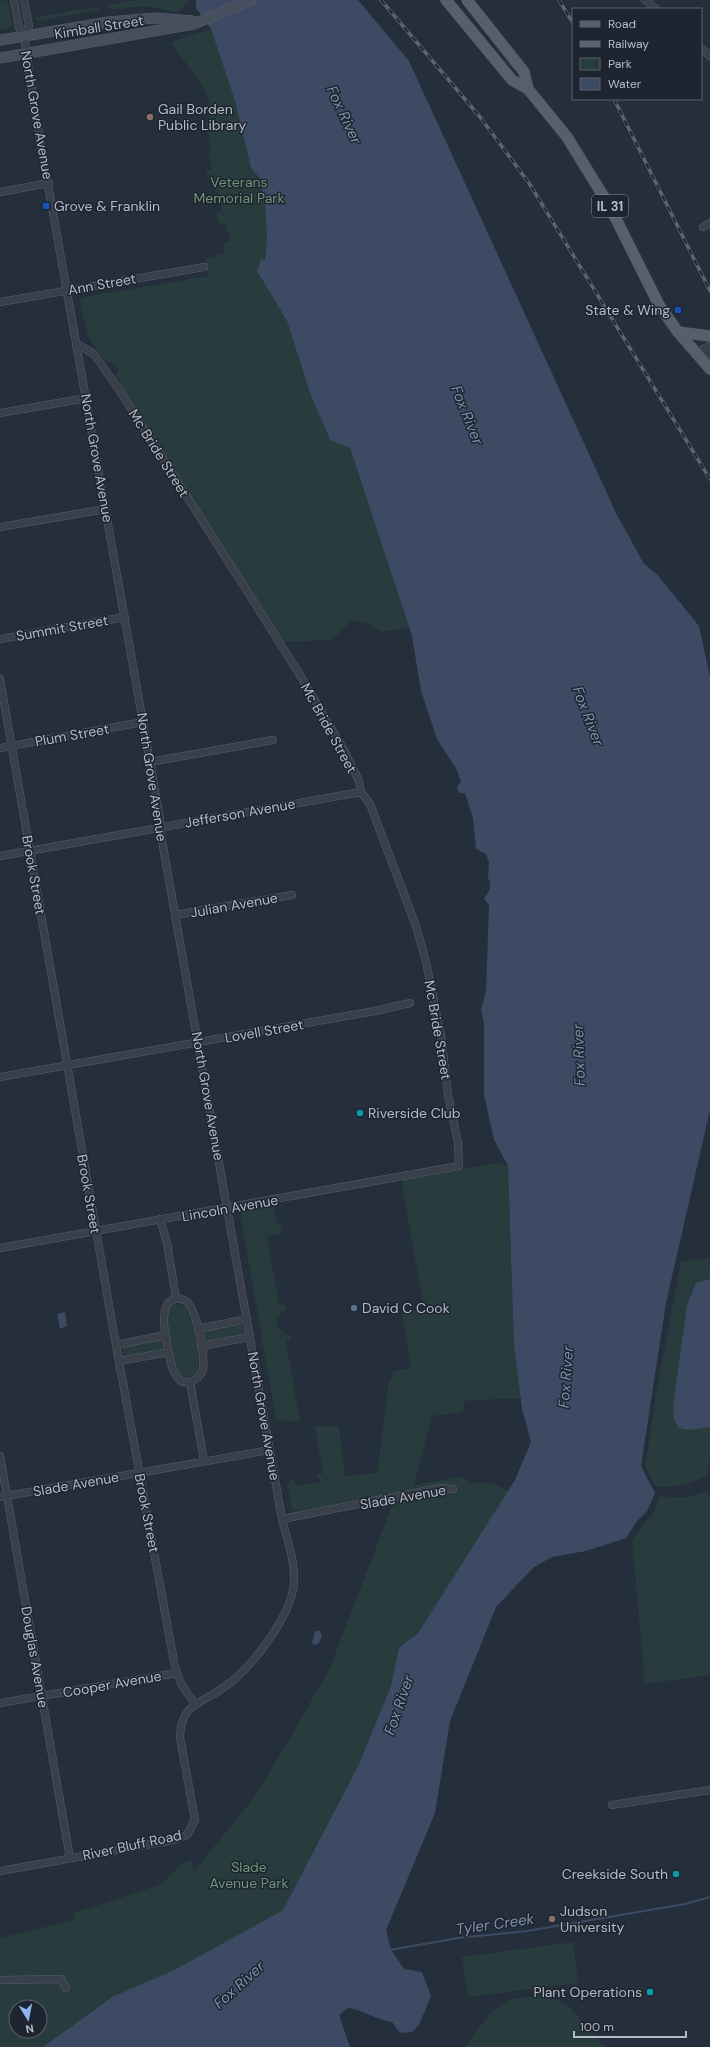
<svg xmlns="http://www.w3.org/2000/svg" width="710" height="2047" font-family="'DM Sans',sans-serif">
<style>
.green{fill:#283b3d;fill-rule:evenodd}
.water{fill:#3c4b63}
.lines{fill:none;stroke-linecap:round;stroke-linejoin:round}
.stream{stroke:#3c4b63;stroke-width:2}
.minor-casing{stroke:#575e69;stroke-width:8}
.tertiary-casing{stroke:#575e69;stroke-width:10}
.secondary-casing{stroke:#575e69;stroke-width:11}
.primary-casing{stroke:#424954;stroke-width:12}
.minor{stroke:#39404b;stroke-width:7}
.tertiary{stroke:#39404b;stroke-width:9}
.secondary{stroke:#474f5e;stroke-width:10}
.primary{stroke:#575f6b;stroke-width:11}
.rail-casing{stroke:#5b6472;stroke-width:3.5}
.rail{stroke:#1e2530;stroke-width:2;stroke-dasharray:6;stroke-linecap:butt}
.education-dot{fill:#8d6e63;stroke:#1e2530;stroke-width:1.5}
.transit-dot{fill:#1a4fb4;stroke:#1e2530;stroke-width:1.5}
.culture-dot{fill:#0f9aa8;stroke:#1e2530;stroke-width:1.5}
.service-dot{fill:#5c6f8a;stroke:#1e2530;stroke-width:1.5}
.labels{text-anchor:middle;stroke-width:3;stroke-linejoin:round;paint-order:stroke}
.shield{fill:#1e2530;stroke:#878e9a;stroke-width:1}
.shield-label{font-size:13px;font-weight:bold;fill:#b4bbc7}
.street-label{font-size:14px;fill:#b4bbc7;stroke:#1e2530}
.poi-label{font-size:14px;fill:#b4bbc7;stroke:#1e2530;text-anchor:start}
.park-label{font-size:14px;fill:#6d9678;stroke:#1e2530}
.water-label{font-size:15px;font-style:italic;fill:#7e90ac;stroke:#1e2530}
</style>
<rect width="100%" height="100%" fill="#252e3b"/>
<g class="green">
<polygon points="0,0 8,1 13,27 0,30"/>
<path d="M137,0H190L178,12C171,12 168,10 162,9C145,5 125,8 108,9L107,5Z"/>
<polygon points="98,7 99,10 36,21 35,17"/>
<path d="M211,29L235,101L251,168L263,182L262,194L265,199C267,225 272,249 257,271L287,321L310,393L330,440L350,448L409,628L381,632L370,625L352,620L332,640L284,642L163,452L116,376L118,369L114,363L106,362L89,338L81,309L80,300L83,297L208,276L206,258L224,254L223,243L230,240L225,223L219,224L216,213L222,211L213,178L208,179L206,171L212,169L208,155L211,150L206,123L210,117L207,107L209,103C203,80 183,62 171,42Z"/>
<path d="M497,1163L508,1166L514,1346L521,1398L464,1401L463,1412L432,1416L414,1485L462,1476L470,1483C484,1482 496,1484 509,1491L418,1633L399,1649L391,1686L359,1764L283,1910L176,1969L112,1997L43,2047H0V1938L73,1920L74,1913L162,1884L182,1864L191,1859L194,1871L252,1800L280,1755L329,1670L397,1493L298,1511L292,1510L287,1484L294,1478L297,1486L320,1482L316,1475L323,1473L315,1427L317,1426H339L345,1476L377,1473L389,1380L393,1379L392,1371L411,1368L402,1314L424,1309L402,1185L403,1180ZM16,2007H40V2031H16Z"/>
<polygon points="274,1205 277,1224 281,1225 282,1233 267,1236 279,1305 285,1305 286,1311 280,1312 280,1316 276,1319 278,1329 283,1332 284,1335 290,1334 291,1340 286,1341 300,1422 276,1420 240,1212"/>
<path d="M710,1258V1460L706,1477C690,1483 673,1489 656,1487L645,1467L656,1394L681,1262Z"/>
<path d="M177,1304L186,1307C194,1318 203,1362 196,1373C192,1376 186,1379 181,1376C172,1370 164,1318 170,1309C171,1306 174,1305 177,1304Z"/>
<polygon points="241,1325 243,1326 244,1335 206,1342 203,1333 205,1331"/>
<polygon points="161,1340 164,1344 160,1351 124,1356 122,1347"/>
<path d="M705,1491L710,1496V1675L645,1684L632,1540L653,1513L660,1496C678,1497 689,1500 705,1491Z"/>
<polygon points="573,1942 578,1983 468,1997 462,1957"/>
<polygon points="544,1995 567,2004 604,2047 465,2047 491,2012 510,1999"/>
</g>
<g class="water">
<path d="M196,0H358L409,61L616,513L644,564L657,574L699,626L710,677V1110L666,1303L641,1466L655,1493L647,1511L637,1521L626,1538L586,1551L552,1557L534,1567L496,1607L450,1721L435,1813L386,1930L391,1950L404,1969L422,1972L431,1996L419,2025L412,2032L400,2033L392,2022C376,2020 364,2010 348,2008L339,2015L350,2047H43L112,1997L176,1969L283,1910L359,1764L391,1686L399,1648L418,1633L515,1480L531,1442L522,1409L514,1346L508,1166L494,1140L484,1094V1024L481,1010L486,991L489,905L484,899L490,889V881L488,879L489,863L486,854L476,849L473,818L465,793H459L457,786L461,782L457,770L437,739L421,691L412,636L350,448L330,440L310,393L287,321L257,271L261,260L265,259L267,238L265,199L262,194L263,182L251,168L235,101L211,29L196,8Z"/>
<polygon points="710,1279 710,1427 689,1430 679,1428 674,1419 673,1407 687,1305 696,1283"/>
<polygon points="65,1312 67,1326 60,1329 57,1314"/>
<polygon points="315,1631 320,1631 322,1636 319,1643 315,1645 312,1643"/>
</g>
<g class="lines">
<polyline class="stream" points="390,1950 458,1938 527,1931 685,1904 710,1897"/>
<defs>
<g id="minor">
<polyline points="24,0 29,26 24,36"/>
<polyline points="645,0 656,9"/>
<polyline points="701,48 710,56"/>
<polyline points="0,192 49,183"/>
<polyline points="703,227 710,223"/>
<polyline points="0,302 204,267"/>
<polyline points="0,413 87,398"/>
<polyline points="0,527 106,509"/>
<polyline points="0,639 125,617"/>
<polyline points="0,679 116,1345 175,1667 181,1684 195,1704"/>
<polyline points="0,748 143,722"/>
<polyline points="150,762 273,740"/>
<polyline points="0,856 361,792"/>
<polyline points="175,915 292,895"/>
<polyline points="0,1077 375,1011 410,1003"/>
<polyline points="160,1219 167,1243 176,1298"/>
<polyline points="0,1248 459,1166 458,1143 448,1095 441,1035 426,962 416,926 370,804 361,792 359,781 344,750 297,670 118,388 94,354 77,344"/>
<path d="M176,1298C180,1299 184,1299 187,1302C197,1311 207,1361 202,1372C200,1376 196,1379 193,1381C175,1389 170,1362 168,1350C166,1335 160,1317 168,1303Z"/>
<polyline points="198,1329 247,1319"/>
<polyline points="116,1345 166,1335"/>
<polyline points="201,1346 250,1337"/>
<polyline points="119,1361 169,1352"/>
<polyline points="190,1382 204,1461"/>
<polyline points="0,1456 70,1858"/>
<polyline points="0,1497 270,1450"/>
<polyline points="282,1519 440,1488 453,1489"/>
<polyline points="0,1703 177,1673"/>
<polyline points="612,1805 710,1790"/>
<path d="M0,1871L173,1840L187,1835L195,1820L180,1737C181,1703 201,1704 223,1688C250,1670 293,1615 294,1581C295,1560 287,1539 282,1519L161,835L160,819L34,105L24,36L19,28L14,0"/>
<polyline points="0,1980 61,1979 66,1988"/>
</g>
<g id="tertiary">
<polyline points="698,353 710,347"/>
<polyline points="702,358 710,354"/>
</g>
<g id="secondary">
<polyline points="0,40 109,22 155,18 193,21"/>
<polyline points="0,58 194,24 251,0"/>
</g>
<g id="primary">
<polyline points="446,0 512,80 528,89 567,137 610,207 659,305 678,332 710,369"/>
<polyline points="467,0 524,72 528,89"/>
<polyline points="678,332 710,336"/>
</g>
</defs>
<use href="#minor" class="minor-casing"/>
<use href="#tertiary" class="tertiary-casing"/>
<use href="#secondary" class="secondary-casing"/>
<use href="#primary" class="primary-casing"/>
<use href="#minor" class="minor"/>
<use href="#tertiary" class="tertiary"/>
<use href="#secondary" class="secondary"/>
<use href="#primary" class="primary"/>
<defs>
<g id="rail">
<polyline points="381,0 480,117 529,183 710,479"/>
<polyline points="559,0 573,23"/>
<polyline points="614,99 710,291"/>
</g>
</defs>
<use href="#rail" class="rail-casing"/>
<use href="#rail" class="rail"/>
</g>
<g class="education-dot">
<circle cx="150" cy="117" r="4"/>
<circle cx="552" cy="1919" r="4"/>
</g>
<g class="transit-dot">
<rect x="42" y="202" width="8" height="8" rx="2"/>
<rect x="674" y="306" width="8" height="8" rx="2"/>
</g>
<g class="culture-dot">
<circle cx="360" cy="1113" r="4"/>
<circle cx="676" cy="1874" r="4"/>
<circle cx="650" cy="1992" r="4"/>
</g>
<circle class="service-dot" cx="354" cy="1308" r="4"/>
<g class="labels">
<rect class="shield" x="592" y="195" width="36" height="22" rx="3"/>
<g class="shield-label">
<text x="610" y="211">IL 31</text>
</g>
<g class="street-label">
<text transform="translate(99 27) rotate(-9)" y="5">Kimball Street</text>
<text transform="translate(37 115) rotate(80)" y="5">North Grove Avenue</text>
<text transform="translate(102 284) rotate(-10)" y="5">Ann Street</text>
<text transform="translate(159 453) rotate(58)" y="5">Mc Bride Street</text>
<text transform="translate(97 458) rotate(80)" y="5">North Grove Avenue</text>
<text transform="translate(62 628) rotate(-10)" y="5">Summit Street</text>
<text transform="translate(329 728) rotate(61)" y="5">Mc Bride Street</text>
<text transform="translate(72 735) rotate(-10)" y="5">Plum Street</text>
<text transform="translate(152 777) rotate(81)" y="5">North Grove Avenue</text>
<text transform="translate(240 813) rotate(-10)" y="5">Jefferson Avenue</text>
<text transform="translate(34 875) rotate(80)" y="5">Brook Street</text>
<text transform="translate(234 905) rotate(-10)" y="5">Julian Avenue</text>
<text transform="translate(438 1030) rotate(80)" y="5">Mc Bride Street</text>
<text transform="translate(264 1031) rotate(-10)" y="5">Lovell Street</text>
<text transform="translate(208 1096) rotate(80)" y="5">North Grove Avenue</text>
<text transform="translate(89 1194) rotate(80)" y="5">Brook Street</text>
<text transform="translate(230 1208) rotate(-10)" y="5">Lincoln Avenue</text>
<text transform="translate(264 1416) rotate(80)" y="5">North Grove Avenue</text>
<text transform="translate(76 1484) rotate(-10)" y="5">Slade Avenue</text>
<text transform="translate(403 1497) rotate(-10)" y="5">Slade Avenue</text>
<text transform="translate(147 1513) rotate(79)" y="5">Brook Street</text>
<text transform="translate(35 1657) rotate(80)" y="5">Douglas Avenue</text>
<text transform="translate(112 1684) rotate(-10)" y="5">Cooper Avenue</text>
<text transform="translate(132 1845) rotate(-12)" y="5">River Bluff Road</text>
</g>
<g class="poi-label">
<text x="158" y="114">Gail Borden<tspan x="158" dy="16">Public Library</tspan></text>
<text x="54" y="211">Grove &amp; Franklin</text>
<text x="670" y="315" text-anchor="end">State &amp; Wing</text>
<text x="368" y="1118">Riverside Club</text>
<text x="362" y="1313">David C Cook</text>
<text x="668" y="1879" text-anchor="end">Creekside South</text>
<text x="560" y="1916">Judson<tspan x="560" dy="16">University</tspan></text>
<text x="642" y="1997" text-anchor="end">Plant Operations</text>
</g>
<g class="park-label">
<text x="239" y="187">Veterans<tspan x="239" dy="16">Memorial Park</tspan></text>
<text x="249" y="1872">Slade<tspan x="249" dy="16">Avenue Park</tspan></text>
</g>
<g class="water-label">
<text transform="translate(344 115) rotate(65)" y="5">Fox River</text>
<text transform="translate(467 415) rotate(68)" y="5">Fox River</text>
<text transform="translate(588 716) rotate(69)" y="5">Fox River</text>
<text transform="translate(579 1055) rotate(-92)" y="5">Fox River</text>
<text transform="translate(566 1377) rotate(-86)" y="5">Fox River</text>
<text transform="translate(399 1705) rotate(-71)" y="5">Fox River</text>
<text transform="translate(495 1924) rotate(-8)" y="5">Tyler Creek</text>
<text transform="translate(239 1985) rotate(-42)" y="5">Fox River</text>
</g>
</g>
<rect x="572" y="8" width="130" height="92" fill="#1e2530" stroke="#5a616c"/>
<rect x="580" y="21" width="20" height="6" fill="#575f6b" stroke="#5a616c"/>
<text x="608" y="28" font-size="12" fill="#b4bbc7">Road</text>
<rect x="580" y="41" width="20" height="6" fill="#5b6472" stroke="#5a616c"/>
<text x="608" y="48" font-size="12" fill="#b4bbc7">Railway</text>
<rect x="580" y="58" width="20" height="12" fill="#283b3d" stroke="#5a616c"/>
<text x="608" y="68" font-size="12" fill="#b4bbc7">Park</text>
<rect x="580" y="78" width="20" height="12" fill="#3c4b63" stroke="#5a616c"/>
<text x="608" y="88" font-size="12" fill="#b4bbc7">Water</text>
<g transform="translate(28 2019) rotate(170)"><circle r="19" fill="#1e2530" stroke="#5a616c"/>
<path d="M0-3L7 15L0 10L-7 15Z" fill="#8fb2f1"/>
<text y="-6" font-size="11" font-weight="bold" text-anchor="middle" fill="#b4bbc7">N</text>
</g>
<path d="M574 2031v6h112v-6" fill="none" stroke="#b4bbc7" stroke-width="2"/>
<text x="580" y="2031" font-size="12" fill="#b4bbc7" stroke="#1e2530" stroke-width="3" paint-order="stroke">100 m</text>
</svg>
